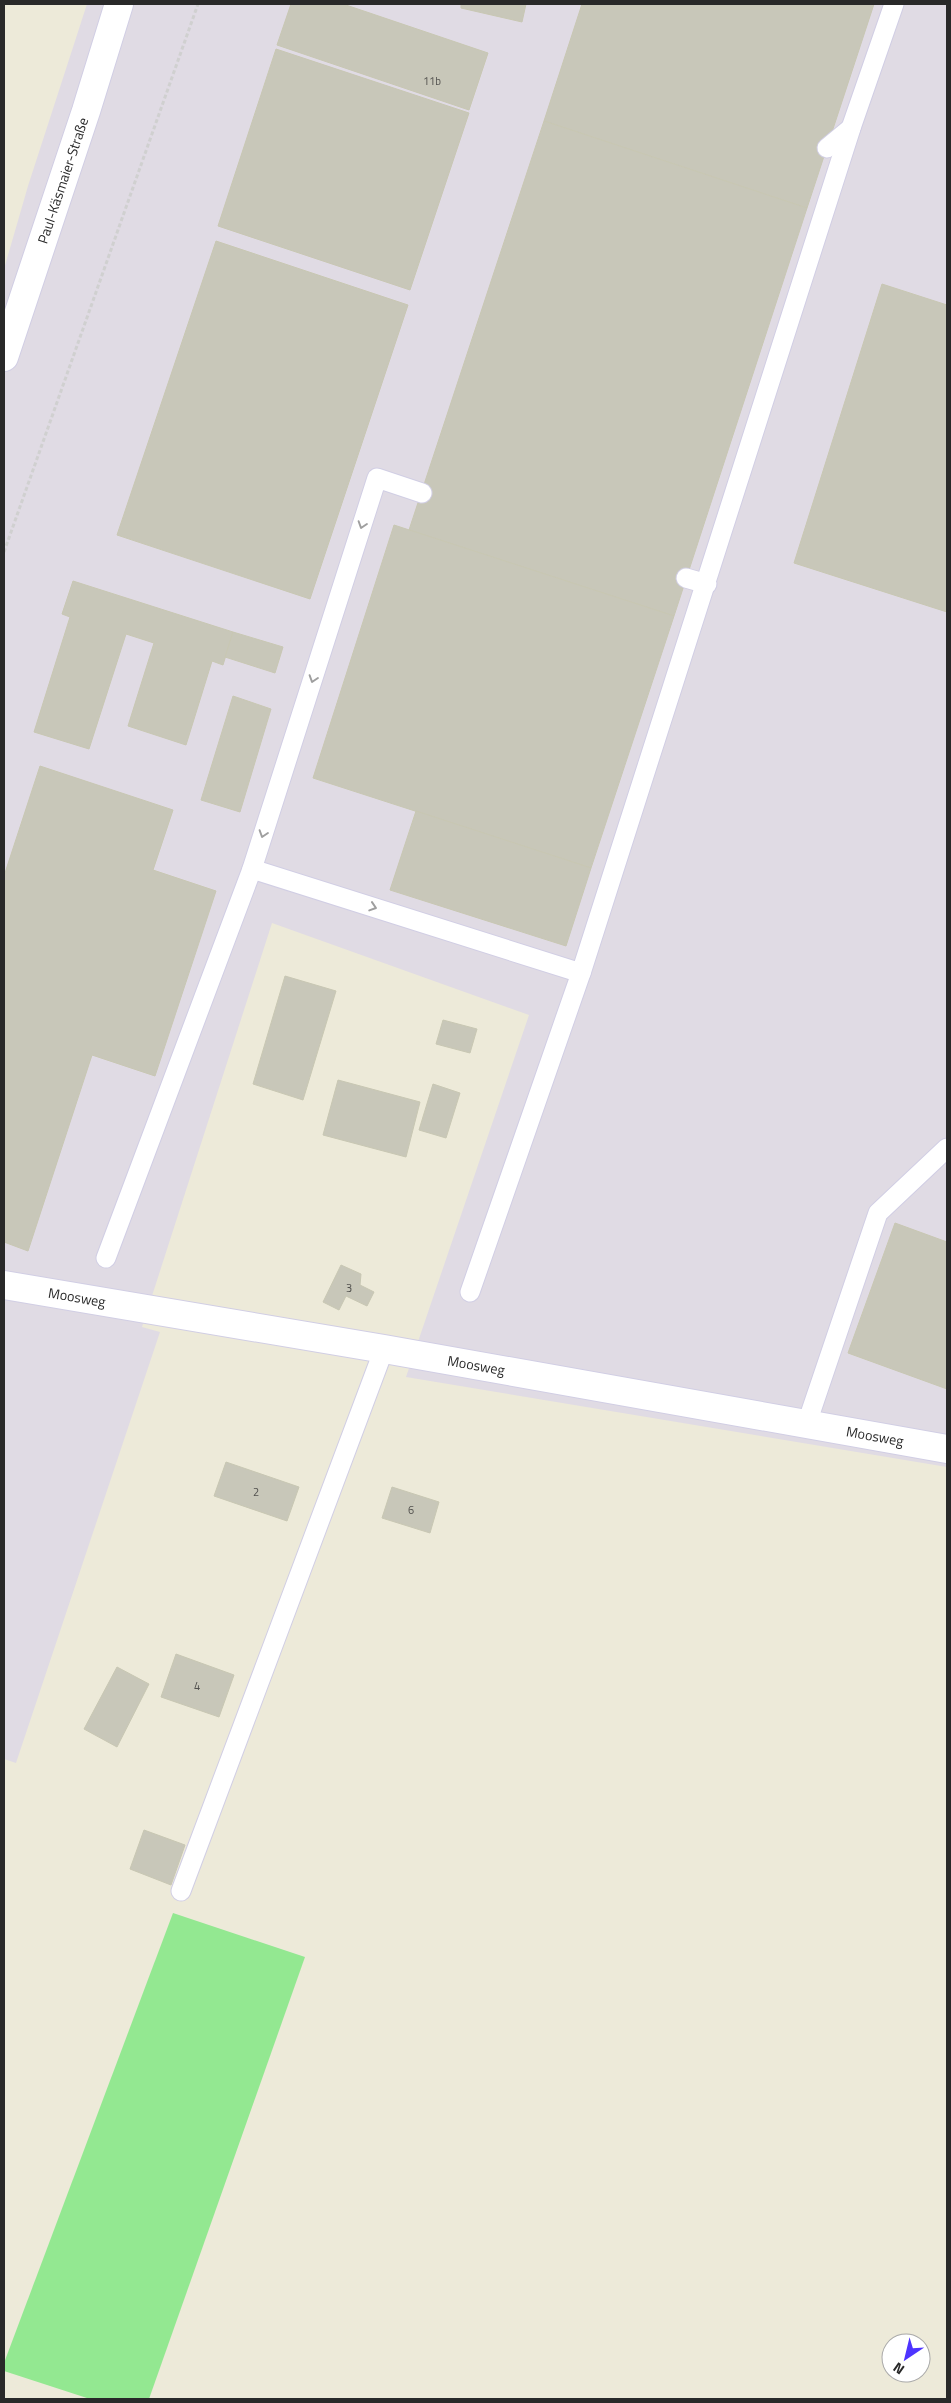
<svg xmlns="http://www.w3.org/2000/svg" width="951" height="2403" font-family="'Titillium Web',sans-serif">
<style>
.industrial{fill:#e0dbe4}
.green{fill:#93e891}
.building{fill:#c8c7b9;stroke:#c8c7b3}
.lines{fill:none;stroke-linecap:round;stroke-linejoin:round}
.service-casing{stroke:#d1cee4;stroke-width:21}
.minor-casing{stroke:#d1cee4;stroke-width:30}
.tertiary-casing{stroke:#d1cee4;stroke-width:30}
.path{stroke:#d0d0d0;stroke-width:3;stroke-dasharray:4 2.5;stroke-linecap:butt}
.service{stroke:#fff;stroke-width:19}
.minor{stroke:#fff;stroke-width:28}
.tertiary{stroke:#fff;stroke-width:28}
.oneway{stroke:#9f9f9f}
.labels{text-anchor:middle;stroke-width:4;stroke-linejoin:round;paint-order:stroke}
.number-label{font-size:11px;fill:#51504d}
.street-label{font-size:14px;fill:#292929;stroke:#fff}
</style>
<rect width="100%" height="100%" fill="#edead9"/>
<polygon class="industrial" points="87,4 947,4 947,1467 406,1377 529,1015 272,923 142,1327 160,1332 16,1763 4,1759 4,269 28,186"/>
<polygon class="green" points="173,1913 305,1957 149,2399 90,2399 4,2371 4,2363"/>
<g class="building">
<polygon points="291,4 343,4 488,53 469,110 277,45"/>
<polygon points="461,4 526,4 522,22 461,8"/>
<polygon points="582,4 874,4 807,208 544,121"/>
<polygon points="276,49 469,113 410,290 218,226"/>
<polygon points="544,121 807,208 674,616 409,530"/>
<polygon points="216,241 408,305 310,599 117,535"/>
<polygon points="882,284 947,305 947,612 794,563"/>
<polygon points="394,525 674,616 591,868 313,778"/>
<polygon points="73,581 233,632 223,665 212,661 186,745 128,726 154,643 126,634 89,749 34,732 70,617 62,614"/>
<polygon points="233,632 283,647 275,673 225,657"/>
<polygon points="233,696 271,709 240,812 201,800"/>
<polygon points="40,766 173,810 153,870 216,891 155,1076 92,1055 28,1251 4,1242 4,876"/>
<polygon points="416,811 591,868 566,946 390,890"/>
<polygon points="285,976 336,991 303,1100 253,1084"/>
<polygon points="443,1020 477,1029 470,1053 436,1044"/>
<polygon points="338,1080 420,1102 406,1157 323,1135"/>
<polygon points="433,1084 460,1093 446,1138 419,1130"/>
<polygon points="895,1223 947,1242 947,1389 848,1353"/>
<polygon points="341,1265 361,1274 360,1285 374,1292 367,1306 346,1296 339,1310 323,1302"/>
<polygon points="226,1462 299,1487 287,1521 214,1496"/>
<polygon points="392,1487 439,1502 430,1533 382,1518"/>
<polygon points="176,1654 234,1675 219,1717 161,1697"/>
<polygon points="117,1667 149,1684 117,1747 84,1729"/>
<polygon points="144,1830 185,1845 171,1885 130,1869"/>
</g>
<g class="lines">
<defs>
<g id="service">
<polyline points="827,148 851,128"/>
<polyline points="422,493 377,478 252,869 581,973 851,128 894,4"/>
<polyline points="686,578 707,584"/>
<polyline points="106,1258 252,869"/>
<polyline points="470,1292 581,973"/>
<polyline points="807,1423 878,1213 947,1148"/>
<polyline points="181,1891 384,1349"/>
</g>
<g id="minor">
<path id="s1" d="M4,1285L384,1349L947,1449"/>
</g>
<g id="tertiary">
<path id="s2" d="M4,357L86,111L119,4"/>
</g>
</defs>
<use href="#service" class="service-casing"/>
<use href="#minor" class="minor-casing"/>
<use href="#tertiary" class="tertiary-casing"/>
<polyline class="path" points="4,552 198,4"/>
<use href="#service" class="service"/>
<use href="#minor" class="minor"/>
<use href="#tertiary" class="tertiary"/>
</g>
<defs><path id="oneway-chevron" d="M-2-3.5L2.5 0L-2 3.5" fill="none" stroke-width="1.6" stroke-linecap="round" stroke-linejoin="round" transform="scale(1.25)"/></defs>
<g class="oneway">
<use href="#oneway-chevron" transform="translate(362 525) rotate(108)"/>
<use href="#oneway-chevron" transform="translate(313 679) rotate(108)"/>
<use href="#oneway-chevron" transform="translate(263 834) rotate(108)"/>
<use href="#oneway-chevron" transform="translate(373 907) rotate(18)"/>
</g>
<g class="labels">
<g class="number-label">
<text x="432" y="85">11b</text>
<text x="349" y="1292">3</text>
<text x="256" y="1496">2</text>
<text x="411" y="1514">6</text>
<text x="197" y="1690">4</text>
</g>
<g class="street-label">
<text dy="5" stroke="none"><textPath href="#s2" startOffset="186">Paul-Käsmaier-Straße</textPath></text>
<text dy="5" stroke="none"><textPath href="#s1" startOffset="74">Moosweg</textPath></text>
<text dy="5" stroke="none"><textPath href="#s1" startOffset="479">Moosweg</textPath></text>
<text dy="5" stroke="none"><textPath href="#s1" startOffset="884">Moosweg</textPath></text>
</g>
</g>
<rect width="951" height="2403" fill="none" stroke="#292929" stroke-width="10"/>
<g transform="translate(906 2358) rotate(215)"><circle r="24" fill="#ffffff" stroke="#a9a9a9"/>
<path d="M0-4L9 19L0 12L-9 19Z" fill="#4e34ff"/>
<text y="-8" font-size="14" font-weight="bold" text-anchor="middle" fill="#292929">N</text>
</g>
</svg>
